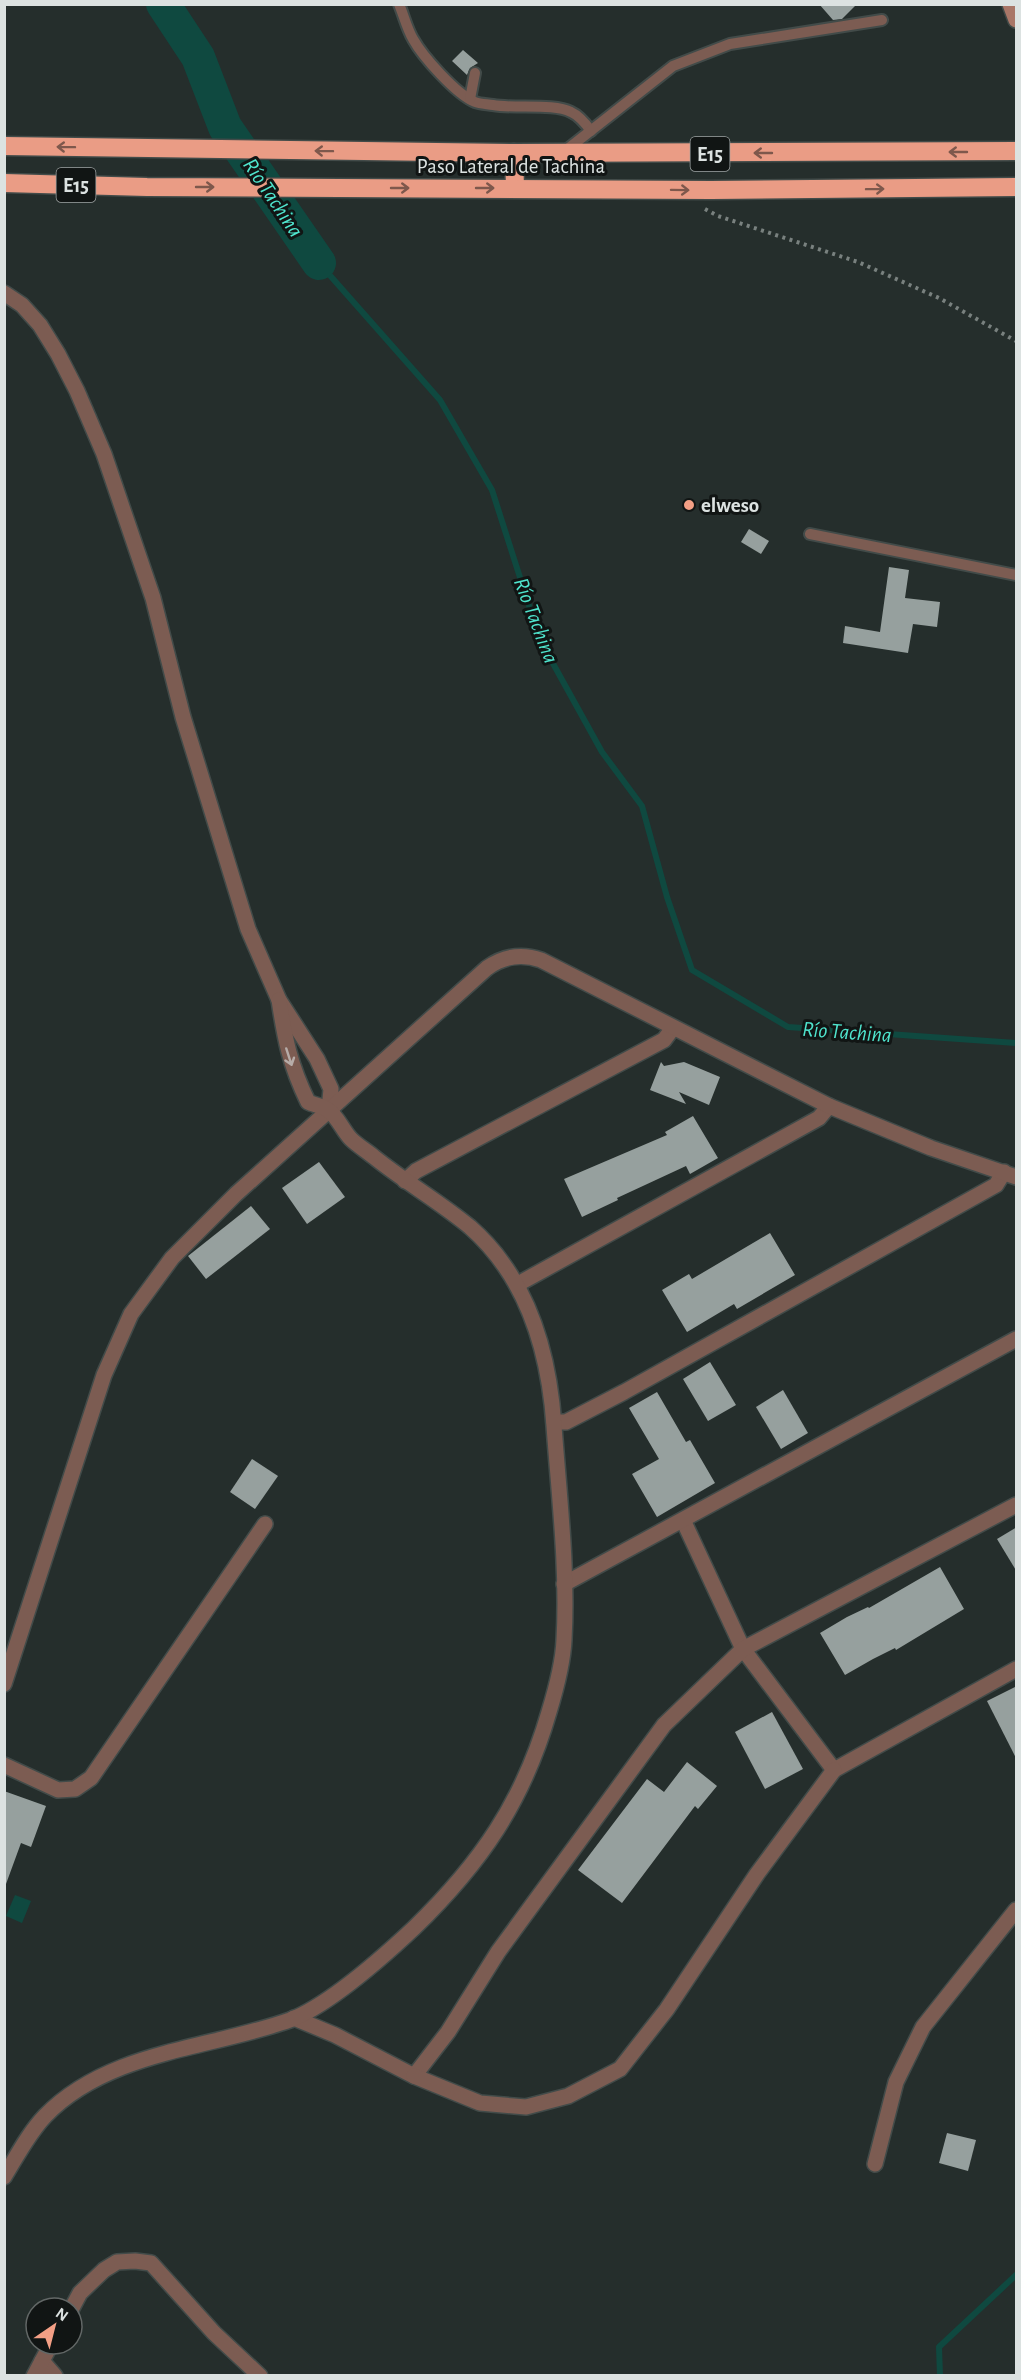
<svg xmlns="http://www.w3.org/2000/svg" width="1021" height="2380" font-family="'Alegreya Sans',sans-serif">
<style>
.water{fill:#0f4940}
.lines{fill:none;stroke-linecap:round;stroke-linejoin:round}
.stream{stroke:#0f4940;stroke-width:6}
.river{stroke:#0f4940;stroke-width:34}
.building{fill:#96a09e}
.lane-casing{stroke:#424b49;stroke-width:14}
.street-casing{stroke:#424b49;stroke-width:18}
.secondary-casing{stroke:#424b49;stroke-width:18}
.highway-casing{stroke:#424b49;stroke-width:21}
.path{stroke:#79817f;stroke-width:4;stroke-dasharray:3 4.5;stroke-linecap:butt}
.lane{stroke:#7c5c52;stroke-width:10}
.street{stroke:#7c5c52;stroke-width:15}
.secondary{stroke:#a97667;stroke-width:15}
.highway{stroke:#ea9c85;stroke-width:18}
.oneway{stroke:#7e584c}
.oneway2{stroke:#b6aca8}
.poi-dot{fill:#f39f85;stroke:#111514;stroke-width:2}
.labels{text-anchor:middle;stroke-width:6;stroke-linejoin:round;paint-order:stroke}
.shield{fill:#111514;stroke:#9fa4a4;stroke-width:1.5}
.shield-label{font-size:20px;font-weight:bold;fill:#dce2e1}
.street-label{font-size:21px;fill:#dce2e1;stroke:#111514}
.poi-label{font-size:21px;font-weight:bold;fill:#dce2e1;stroke:#111514;text-anchor:start}
.water-label{font-size:22px;font-style:italic;fill:#4fe4cd;stroke:#111514}
</style>
<rect width="100%" height="100%" fill="#252e2c"/>
<polygon class="water" points="15,1895 31,1901 22,1923 6,1916"/>
<g class="lines">
<g class="stream">
<polyline points="319,263 440,400 492,490 540,640 602,752 642,806 667,897 692,970 788,1027 1016,1043"/>
<polyline points="940,2376 939,2347 1016,2275"/>
</g>
<polyline class="river" points="163,4 198,57 225,127 319,263"/>
</g>
<g class="building">
<polygon points="819,4 857,4 842,19 833,20"/>
<polygon points="463,50 478,63 470,68 467,75 452,61"/>
<polygon points="749,529 769,541 761,554 741,542"/>
<polygon points="889,567 909,570 905,598 940,602 937,627 913,624 908,653 843,643 845,626 880,632"/>
<polygon points="661,1062 664,1066 684,1062 720,1077 709,1105 679,1092 686,1104 650,1090"/>
<polygon points="693,1116 718,1158 690,1174 686,1166 617,1198 618,1200 582,1217 564,1179 667,1135 665,1132"/>
<polygon points="319,1162 345,1197 307,1224 282,1188"/>
<polygon points="251,1206 270,1229 206,1279 188,1256"/>
<polygon points="770,1233 795,1275 737,1309 734,1304 687,1332 662,1290 689,1274 692,1279"/>
<polygon points="710,1362 736,1405 708,1421 683,1379"/>
<polygon points="783,1390 808,1433 781,1449 756,1407"/>
<polygon points="657,1392 686,1442 690,1440 715,1483 657,1517 632,1474 659,1459 629,1408"/>
<polygon points="252,1459 278,1476 255,1509 230,1492"/>
<polygon points="1017,1527 1017,1572 997,1539"/>
<polygon points="940,1567 964,1609 896,1650 895,1648 873,1659 845,1675 820,1633 847,1617 868,1607 869,1608"/>
<polygon points="1017,1686 1017,1760 987,1701"/>
<polygon points="772,1712 803,1769 765,1789 735,1732"/>
<polygon points="687,1762 717,1786 698,1809 695,1806 622,1903 578,1870 647,1779 664,1792"/>
<polygon points="4,1791 46,1806 31,1847 21,1843 6,1884"/>
<polygon points="947,2133 976,2140 968,2171 939,2163"/>
</g>
<g class="lines">
<defs>
<g id="lane">
<path d="M399,4C404,16 407,29 413,39C423,57 456,94 475,102C480,104 487,104 493,105C515,109 554,103 571,112C580,116 586,124 591,131"/>
<polyline points="470,99 475,73"/>
<polyline points="565,151 673,66 730,44 882,20"/>
<polyline points="810,534 1016,575"/>
</g>
<g id="street">
<polyline points="4,293 22,305 40,325 58,354 77,391 104,454 153,598 183,717 248,929 279,1000 317,1059 331,1089 329,1110"/>
<polyline points="405,1181 416,1171 664,1040 673,1028"/>
<polyline points="518,1284 819,1118 829,1106"/>
<polyline points="554,1422 566,1422 624,1392 996,1185 1004,1172"/>
<polyline points="683,1520 743,1649 834,1770 1016,1669"/>
<polyline points="564,1584 1016,1339"/>
<path d="M4,1684L104,1375L131,1314L172,1258L236,1194L487,968C504,956 521,953 541,960L829,1106L931,1148L1016,1177"/>
<polyline points="4,1765 58,1790 75,1789 91,1778 265,1524"/>
<polyline points="294,2018 335,2035 414,2076 448,2032 498,1952 664,1725 743,1649 1016,1505"/>
<polyline points="414,2076 480,2103 526,2107 568,2096 620,2069 667,2009 757,1874 834,1770"/>
<polyline points="875,2164 896,2082 923,2027 1016,1910"/>
<path d="M4,2177C17,2156 28,2134 45,2116C108,2051 209,2049 290,2020C329,2005 383,1957 414,1928C481,1863 523,1802 549,1712C556,1689 563,1664 564,1640C568,1570 559,1495 554,1426C549,1352 527,1277 470,1227C440,1202 405,1182 374,1157C367,1151 358,1146 351,1139C343,1131 338,1117 328,1110C323,1106 314,1105 308,1102C290,1065 285,1040 279,1000"/>
<polyline points="72,2308 80,2293 104,2270 117,2262 135,2261 151,2263 214,2333 260,2376"/>
<polyline points="42,2361 55,2376"/>
<polyline points="34,2376 51,2344"/>
</g>
<polyline id="secondary" points="1010,4 1016,20"/>
<g id="highway">
<polyline points="4,146 514,153 1016,151"/>
<polyline points="514,153 515,188"/>
<polyline points="4,183 147,187 711,190 1016,187"/>
</g>
</defs>
<use href="#lane" class="lane-casing"/>
<use href="#street" class="street-casing"/>
<use href="#secondary" class="secondary-casing"/>
<use href="#highway" class="highway-casing"/>
<polyline class="path" points="705,209 718,216 858,262 939,298 1016,341"/>
<use href="#lane" class="lane"/>
<use href="#street" class="street"/>
<use href="#secondary" class="secondary"/>
<use href="#highway" class="highway"/>
</g>
<defs><path id="oneway-shaft" d="M-6 0H5M1.5-3L5.5 0L1.5 3" fill="none" stroke-width="1.6" stroke-linecap="round" stroke-linejoin="round" transform="scale(1.5)"/></defs>
<g class="oneway">
<use href="#oneway-shaft" transform="translate(66 147) rotate(-179)"/>
<use href="#oneway-shaft" transform="translate(324 151) rotate(-179)"/>
<use href="#oneway-shaft" transform="translate(958 152) rotate(180)"/>
<use href="#oneway-shaft" transform="translate(763 153) rotate(180)"/>
<use href="#oneway-shaft" transform="translate(205 187)"/>
<use href="#oneway-shaft" transform="translate(400 188)"/>
<use href="#oneway-shaft" transform="translate(485 188)"/>
<use href="#oneway-shaft" transform="translate(875 189) rotate(-1)"/>
<use href="#oneway-shaft" transform="translate(680 190) rotate(1)"/>
</g>
<use class="oneway2" href="#oneway-shaft" transform="translate(289 1057) rotate(72)"/>
<circle class="poi-dot" cx="689" cy="505" r="6"/>
<g class="labels">
<g class="shield">
<rect x="690.5" y="137" width="39" height="34" rx="4.5"/>
<rect x="56.5" y="168" width="39" height="34" rx="4.5"/>
</g>
<g class="shield-label">
<text x="710" y="161">E15</text>
<text x="76" y="192">E15</text>
</g>
<g class="street-label">
<text x="511" y="173">Paso Lateral de Tachina</text>
</g>
<g class="poi-label">
<text x="701" y="512">elweso</text>
</g>
<g class="water-label">
<text transform="translate(274 197) rotate(56)" y="8">Río Tachina</text>
<text transform="translate(537 620) rotate(69)" y="8">Río Tachina</text>
<text transform="translate(847 1031) rotate(4)" y="8">Río Tachina</text>
</g>
</g>
<rect width="1021" height="2380" fill="none" stroke="#dce2e1" stroke-width="12"/>
<g transform="translate(54 2326) rotate(35)"><circle r="28" fill="#111514" stroke="#626766" stroke-width="1.5"/>
<path d="M0-4.5L10 22L0 15L-10 22Z" fill="#f39f85"/>
<text y="-9" font-size="16" font-weight="bold" text-anchor="middle" fill="#dce2e1">N</text>
</g>
</svg>
